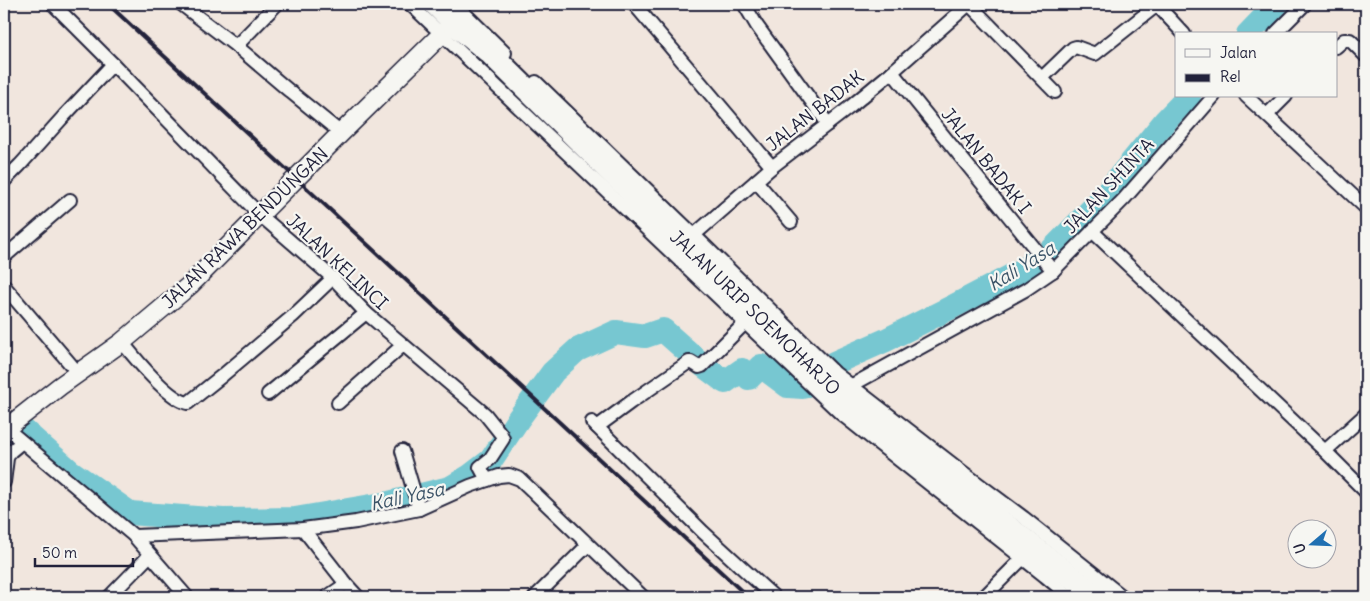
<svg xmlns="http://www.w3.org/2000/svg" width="1370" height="601" font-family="Delius,sans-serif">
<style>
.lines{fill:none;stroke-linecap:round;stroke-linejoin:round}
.river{stroke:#77c7d1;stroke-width:24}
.street-casing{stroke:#22223b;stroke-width:16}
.secondary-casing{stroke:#22223b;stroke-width:21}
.highway-casing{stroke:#22223b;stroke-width:26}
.street{stroke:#f6f6f2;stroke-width:12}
.secondary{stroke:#f6f6f2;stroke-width:18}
.highway{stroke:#f6f6f2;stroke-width:22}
.rail{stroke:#22223b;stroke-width:4}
.labels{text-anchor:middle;stroke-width:4.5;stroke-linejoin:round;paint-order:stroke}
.street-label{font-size:18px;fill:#22223b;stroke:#f6f6f2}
.water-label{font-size:19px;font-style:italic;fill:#3c5468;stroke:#f6f6f2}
</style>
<rect width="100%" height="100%" fill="#f1e6de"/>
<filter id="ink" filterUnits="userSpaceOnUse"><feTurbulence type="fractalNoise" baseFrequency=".02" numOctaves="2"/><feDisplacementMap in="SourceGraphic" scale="10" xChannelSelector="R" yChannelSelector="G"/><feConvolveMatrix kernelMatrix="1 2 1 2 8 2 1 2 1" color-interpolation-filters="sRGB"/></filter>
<g filter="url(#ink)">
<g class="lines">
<g class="river">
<polyline points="1248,34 1277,4"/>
<polyline points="834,363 886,340 952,307 1021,271 1049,253 1098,203 1165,121 1189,96"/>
<polyline points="4,445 21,428 70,471 130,513 223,520 295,519 389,503 450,488 470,476 491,460 519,418 553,372 577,350 616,332 645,336 663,330 705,367 725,382 742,370 749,378 761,366 788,386 803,387"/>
</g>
<defs>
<g id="street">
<polyline points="53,4 113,64 260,215 333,278 366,313 485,414 501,434 503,439 490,459 480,467 487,480"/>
<polyline points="181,4 240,49 287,89 341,133"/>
<polyline points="410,4 840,413 1045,576 1070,597"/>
<polyline points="455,4 505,53"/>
<polyline points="634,4 772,167"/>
<polyline points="744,4 757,26 828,124"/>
<polyline points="969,4 1055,92"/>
<polyline points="1156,4 1184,34"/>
<polyline points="1275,34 1305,4"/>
<polyline points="236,46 277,4"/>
<polyline points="1336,47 1344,40 1350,40 1366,56"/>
<polyline points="892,72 1053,271"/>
<polyline points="1042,78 1073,48 1076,47 1095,54 1157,5"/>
<polyline points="536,82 694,235 835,373 964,473 1024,518 1123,597"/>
<polyline points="1246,96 1366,208"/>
<polyline points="1267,115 1286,96"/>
<polyline points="4,181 20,165 64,116 113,64"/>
<polyline points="756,181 791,222"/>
<polyline points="1092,231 1325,451 1366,492"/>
<polyline points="687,238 694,235 772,167 850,107 892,72 969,4"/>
<polyline points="4,257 70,200"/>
<polyline points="4,286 78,373"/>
<path d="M122,342C134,357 169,400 188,403L223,375L293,316L333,278"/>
<polyline points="845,389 1025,290 1053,271 1124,199 1214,96"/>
<polyline points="268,394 366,313"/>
<polyline points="338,403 403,345"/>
<polyline points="592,422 703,532 774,597"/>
<polyline points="597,427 631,402 689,362 691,362 699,367 702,366 749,319"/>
<polyline points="6,428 134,536 187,597"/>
<polyline points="402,451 419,509"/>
<polyline points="1325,451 1366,414"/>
<polyline points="4,482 7,458 10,452 22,442"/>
<polyline points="303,529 346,584 358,597"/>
<polyline points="134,536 303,529 356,522 419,509 470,486 499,476 509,475 520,479 643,597"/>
<polyline points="109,597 150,555"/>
<polyline points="327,597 346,584"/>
<polyline points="535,597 588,545"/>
<polyline points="984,597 1027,554"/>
</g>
<polyline id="secondary" points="4,430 60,386 122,342 190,285 341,133 448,28"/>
<polyline id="highway" points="435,4 459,28 490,53 698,258 821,378 839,393 1097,597"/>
</defs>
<use href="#street" class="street-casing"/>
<use href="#secondary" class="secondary-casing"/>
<use href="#highway" class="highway-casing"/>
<use href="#street" class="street"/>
<use href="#secondary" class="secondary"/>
<use href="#highway" class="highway"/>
<polyline class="rail" points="108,4 748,597"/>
</g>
</g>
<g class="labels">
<g class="street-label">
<text transform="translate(815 111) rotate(-38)" y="6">JALAN BADAK</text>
<text transform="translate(986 161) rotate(51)" y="6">JALAN BADAK I</text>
<text transform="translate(1109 186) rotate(-47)" y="6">JALAN SHINTA</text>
<text transform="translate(245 228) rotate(-44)" y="6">JALAN RAWA BENDUNGAN</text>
<text transform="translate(337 262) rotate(43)" y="6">JALAN KELINCI</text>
<text transform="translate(755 313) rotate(44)" y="6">JALAN URIP SOEMOHARJO</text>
</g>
<g class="water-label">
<text transform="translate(1021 266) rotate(-32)" y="7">Kali Yasa</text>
<text transform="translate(407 496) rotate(-12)" y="7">Kali Yasa</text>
</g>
</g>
<rect width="1370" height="601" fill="none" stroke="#f6f6f2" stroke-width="20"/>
<rect x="10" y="10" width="1350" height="581" fill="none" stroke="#22223b" stroke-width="2" filter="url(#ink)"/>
<rect x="1175" y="32" width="162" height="65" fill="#f6f6f2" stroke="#a1a1a9"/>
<rect x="1185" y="49" width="25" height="8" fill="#f6f6f2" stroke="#a1a1a9"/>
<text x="1220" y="58" font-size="15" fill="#22223b">Jalan</text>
<rect x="1185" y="74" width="25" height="8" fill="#22223b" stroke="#a1a1a9"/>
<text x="1220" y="82" font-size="15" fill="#22223b">Rel</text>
<g transform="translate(1312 544) rotate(251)"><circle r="24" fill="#f6f6f2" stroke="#a1a1a9"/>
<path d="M0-4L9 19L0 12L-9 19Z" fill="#1f6fb2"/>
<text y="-8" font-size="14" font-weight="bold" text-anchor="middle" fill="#22223b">U</text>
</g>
<path d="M35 558v8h98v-8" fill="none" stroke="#22223b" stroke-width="2.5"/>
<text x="42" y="558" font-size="15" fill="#22223b" stroke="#f6f6f2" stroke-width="4" paint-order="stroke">50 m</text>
</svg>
